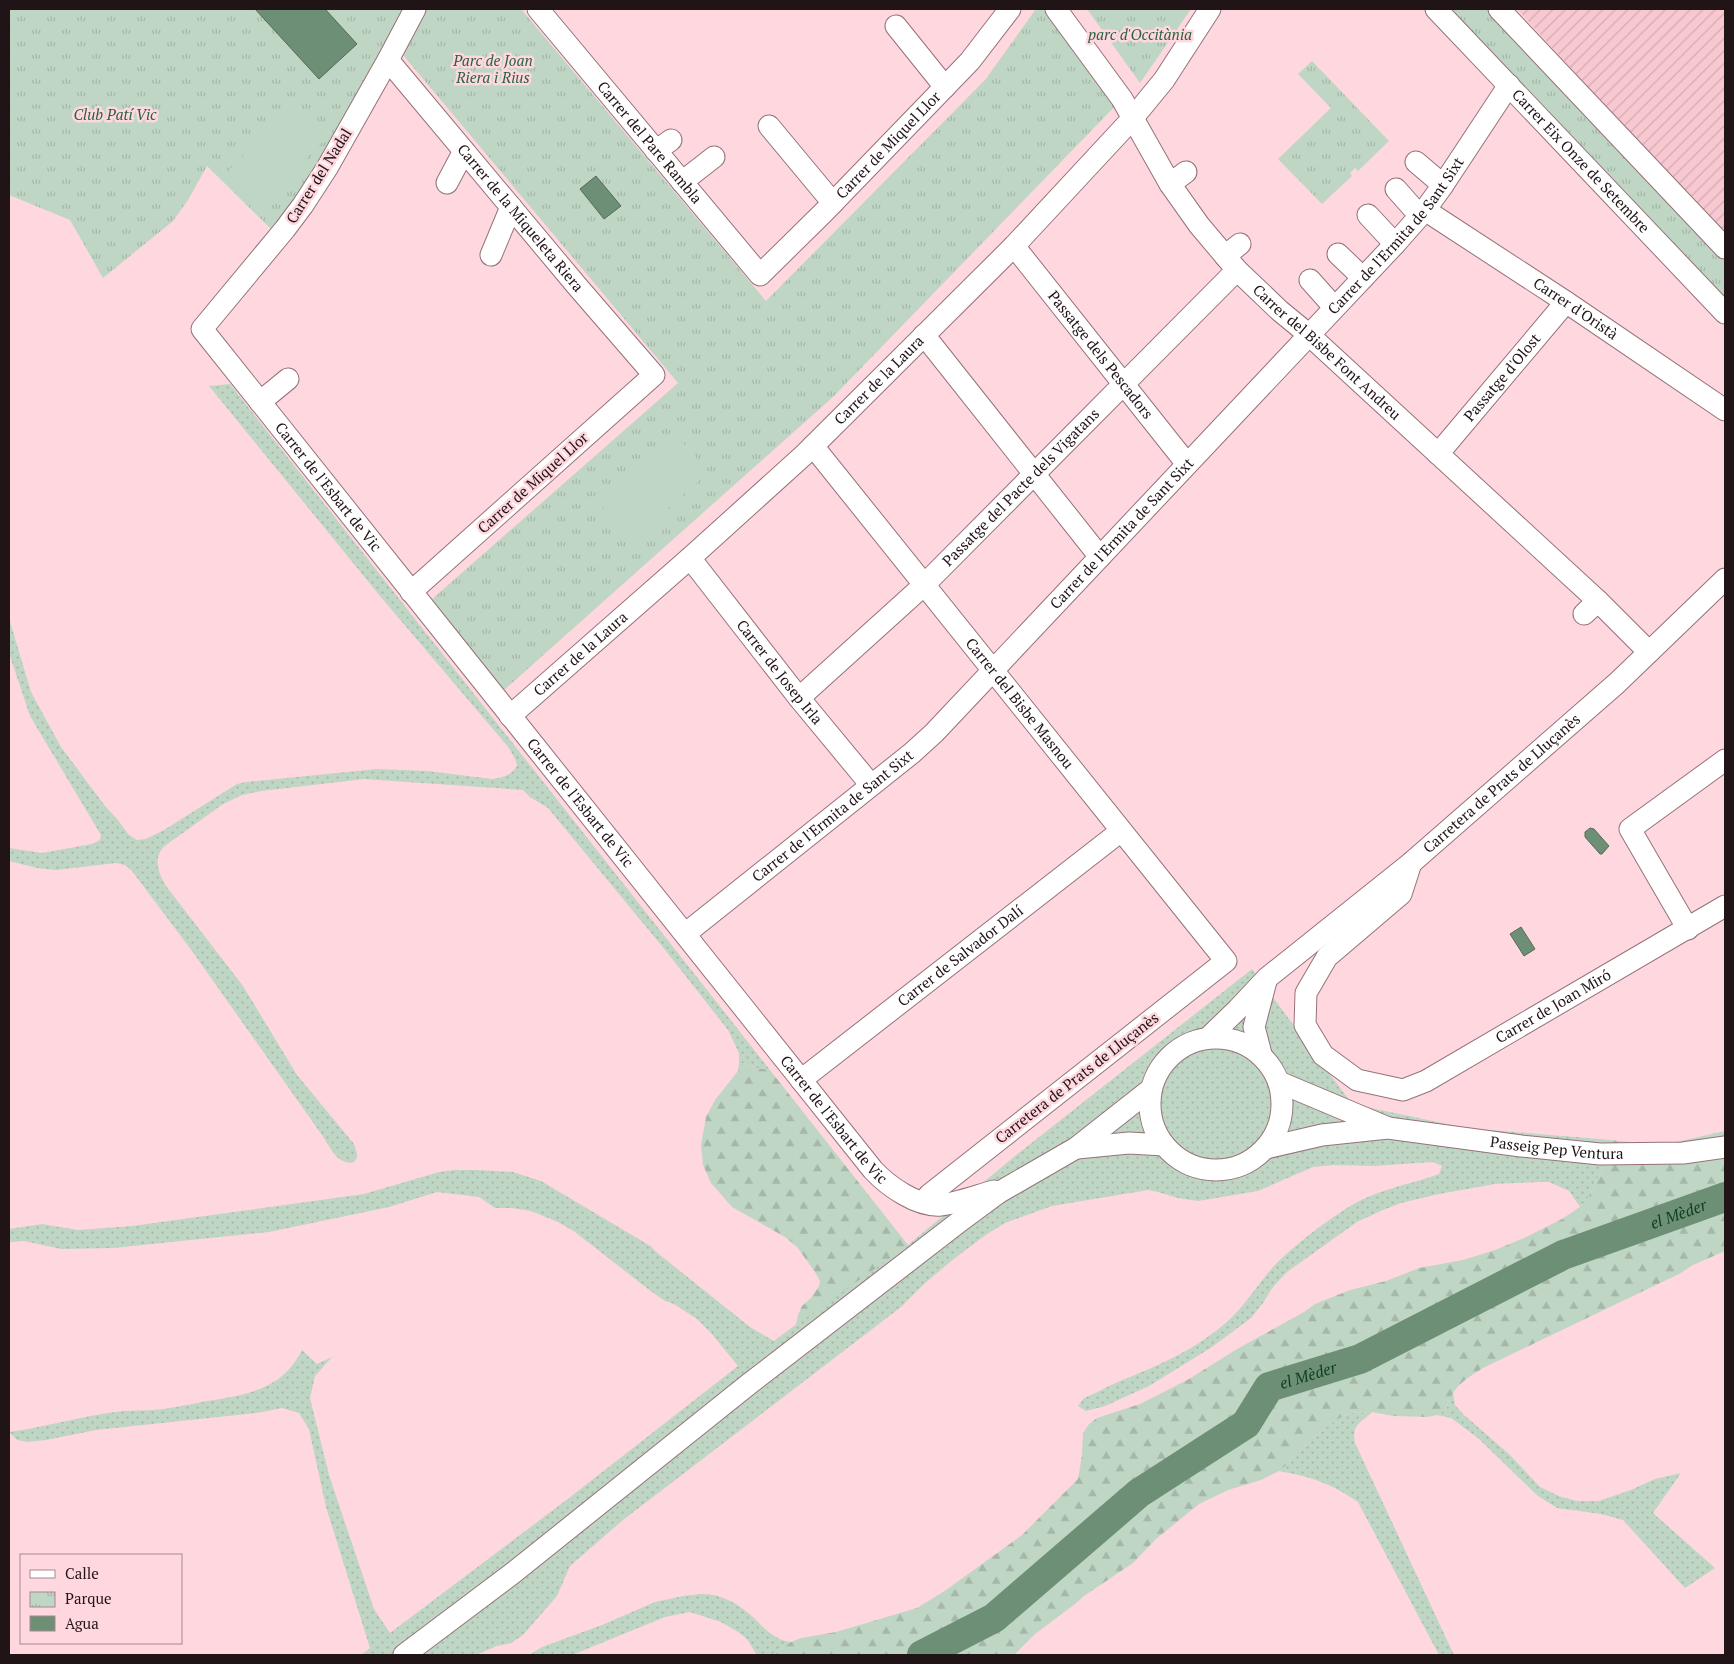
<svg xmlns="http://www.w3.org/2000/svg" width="1734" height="1664" font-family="'PT Serif',serif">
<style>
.industrial{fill:url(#industrial-furrows)}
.grass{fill:url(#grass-dots)}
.forest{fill:url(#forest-firs)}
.park{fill:url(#park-tufts)}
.pitch{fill:#bfd6c5}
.water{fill:#6c8f75;stroke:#566a59}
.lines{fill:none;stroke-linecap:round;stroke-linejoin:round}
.river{stroke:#6c8f75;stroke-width:30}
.minor-casing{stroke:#957279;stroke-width:23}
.minor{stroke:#fff;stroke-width:21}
.labels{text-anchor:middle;stroke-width:5;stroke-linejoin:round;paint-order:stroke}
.park-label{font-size:15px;font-style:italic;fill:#2a633f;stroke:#ffd7df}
.street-label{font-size:15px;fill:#211417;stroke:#ffd7df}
.water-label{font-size:16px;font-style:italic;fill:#0f3c21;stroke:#ffd7df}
</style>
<defs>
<pattern id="industrial-furrows" width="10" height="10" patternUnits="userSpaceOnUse" patternTransform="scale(1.25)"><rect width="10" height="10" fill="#f8c8d1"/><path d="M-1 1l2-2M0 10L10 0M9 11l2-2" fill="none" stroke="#d4abb3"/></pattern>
<pattern id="grass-dots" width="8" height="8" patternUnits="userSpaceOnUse" patternTransform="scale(1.25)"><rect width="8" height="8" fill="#bfd6c5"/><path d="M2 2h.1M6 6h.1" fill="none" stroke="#a4b7a8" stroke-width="1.8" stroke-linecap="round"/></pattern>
<pattern id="forest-firs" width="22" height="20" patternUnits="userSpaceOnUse" patternTransform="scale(1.25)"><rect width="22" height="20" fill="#bfd6c5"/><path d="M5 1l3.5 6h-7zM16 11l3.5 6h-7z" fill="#a4b7a8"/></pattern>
<pattern id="park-tufts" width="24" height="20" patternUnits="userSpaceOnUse" patternTransform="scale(1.25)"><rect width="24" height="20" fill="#bfd6c5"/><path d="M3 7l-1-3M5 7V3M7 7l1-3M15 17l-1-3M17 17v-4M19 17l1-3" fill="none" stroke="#a4b7a8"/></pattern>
</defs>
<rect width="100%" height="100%" fill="#ffd7df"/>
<polygon class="industrial" points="1517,9 1725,9 1725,237"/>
<g class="grass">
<path d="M230,384L770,1070L756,1068L739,1062V1053L728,1030L666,951L548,808L530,797L523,790L364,779L261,791L242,795L223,804L166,845C152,856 158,873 166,886L243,986L297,1075L354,1144C355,1148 357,1152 357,1156C356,1166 344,1163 338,1158C333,1153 328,1145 324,1138L192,951L132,871L125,865L116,863L56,870L37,868L9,861V848L42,853L92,844L100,840L101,835L30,716L9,653V618L31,692L61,747L105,806L118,820L129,835L137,840L146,839L164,830L237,784L246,782L377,769L427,771L492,779C502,778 512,775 517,766L516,761L509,748L380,596L209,386Z"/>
<path d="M1252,969L1352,1104L1466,1128L1599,1139L1605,1163L1587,1200L1580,1207L1569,1191L1549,1182H1538L1495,1184L1439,1194L1401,1203L1383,1210L1357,1222L1287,1272L1273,1287L1263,1303L1251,1318L1212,1347L1149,1386L1105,1406L1086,1411L1078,1406L1084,1398C1095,1394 1106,1387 1118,1382C1157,1366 1198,1349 1230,1319C1246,1304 1258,1284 1273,1267C1294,1245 1321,1225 1347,1208C1375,1190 1408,1185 1439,1174L1442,1166L1433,1162L1374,1166L1334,1165L1313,1167L1258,1191L1198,1201L1178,1198L1158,1192L1148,1190L1052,1206L1005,1223L987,1234L955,1258L924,1284L901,1307L623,1520L570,1566L557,1596L523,1635L511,1643L497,1646L476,1655H361L370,1648L326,1507L309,1429L299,1413L282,1408L257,1413L96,1430L46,1440L28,1442L17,1440L9,1432C45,1427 79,1417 115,1412C127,1410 140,1411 153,1410C169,1409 186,1405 202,1402C243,1395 281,1392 302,1350L317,1364L332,1357L315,1376L310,1398L329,1475L374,1609L390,1633L569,1498L738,1366L711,1333L697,1319L674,1304L665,1301L648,1289L575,1232L558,1222L531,1211L512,1208H495L479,1197L437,1192L389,1207L269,1232L113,1248L61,1249L24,1241L9,1242V1229L42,1224L78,1230L132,1226L364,1194L439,1172L454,1170H476L513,1172L541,1181L652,1247L655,1251L750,1327L774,1341L847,1286L908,1245L1015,1156Z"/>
<polygon points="1453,1392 1455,1405 1464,1415 1509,1454 1540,1487 1559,1496 1577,1501 1599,1501 1631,1490 1655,1479 1681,1473 1653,1513 1715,1568 1685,1588 1623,1520 1601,1514 1557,1508 1538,1496 1478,1438 1451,1418 1437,1415 1446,1410 1450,1397"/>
<path d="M1372,1412C1361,1423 1351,1424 1355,1443L1454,1655H1439L1358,1502C1330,1483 1312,1477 1279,1471L1287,1465L1293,1457L1331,1423L1349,1413Z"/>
<path d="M701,1594C720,1593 739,1604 753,1617C760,1624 767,1632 776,1637C780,1640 786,1641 791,1642L774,1655H757L747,1639L738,1632L721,1622L690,1612L665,1617L572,1655H529L542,1647L602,1625L655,1602L683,1596Z"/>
</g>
<g class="forest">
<polygon points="739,1062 756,1068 770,1070 908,1245 796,1325 798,1315 802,1306 811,1298 819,1286 820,1281 815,1272 797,1247 785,1237 732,1207 711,1183 703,1165 701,1145 706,1117 715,1100 738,1071"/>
<path d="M1725,1131V1251L1691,1266L1681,1273L1483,1368C1464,1380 1452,1387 1446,1410L1437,1415L1427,1417L1393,1416L1372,1412L1349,1413L1331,1423L1293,1457L1287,1465L1279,1471L1261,1480L1228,1490L1199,1504L1156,1539L1133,1563L1084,1596L1075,1604L1035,1634L1014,1655H774L791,1642L801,1638L836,1632L917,1608L946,1590L1022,1535L1078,1479L1082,1455L1083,1433L1089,1424L1097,1418L1140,1404L1189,1379L1237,1349L1304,1312L1315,1304L1350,1290L1386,1281L1419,1268L1463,1260L1495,1250L1524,1238L1562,1219L1580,1207L1587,1200L1605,1163L1599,1139L1663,1145Z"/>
</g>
<g class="park">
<polygon points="9,9 405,9 298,197 273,231 207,166 188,200 173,221 103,278 70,220 9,195"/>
<polygon points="427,9 521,9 766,301 985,80 1036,9 1056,9 1122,99 833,397 495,698 423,607 678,383 403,55"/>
<polygon points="1087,9 1191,9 1140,83"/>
<polygon points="1445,9 1487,9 1725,260 1725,304"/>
<polygon points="1312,61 1389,141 1358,171 1355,168 1350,173 1352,176 1322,204 1278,159 1331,108 1298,74"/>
</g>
<g class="pitch">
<polygon points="292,105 326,138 263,203 229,170"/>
<polygon points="674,433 709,472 633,540 598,502"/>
</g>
<g class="water">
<polygon points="255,9 325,9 357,44 319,79"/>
<polygon points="596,176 621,206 604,219 580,189"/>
<polygon points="1590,828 1594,829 1609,846 1602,854 1600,854 1585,837 1585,832"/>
<polygon points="1521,927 1535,949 1524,956 1510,934"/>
</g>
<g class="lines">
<path class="river" id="s1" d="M922,1655L994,1618L1139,1493L1246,1424L1269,1387L1360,1359L1563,1255L1725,1197"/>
<defs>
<g id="minor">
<path id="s2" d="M415,9L388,60L327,168L303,205L285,229L202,329L873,1170C888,1186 917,1207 941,1205C954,1204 979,1195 994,1191L998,1193"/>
<path id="s3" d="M538,9L760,275L824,212L970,61L1010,9"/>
<path id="s4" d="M1056,9L1122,99L1170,184L1199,225L1237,270L1280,311L1308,334L1598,601L1649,652"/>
<path id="s5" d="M1436,9L1725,313"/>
<polyline points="1499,9 1725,248"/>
<polyline points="896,26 945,87"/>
<path id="s6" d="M388,60L577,286L654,375L411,592"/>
<polyline points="769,126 833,203"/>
<polyline points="656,151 671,140"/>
<polyline points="1416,162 1443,185"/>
<polyline points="682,182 714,157"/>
<polyline points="447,183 464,151"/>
<polyline points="1170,184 1186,172"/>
<polyline points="1396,189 1419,215"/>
<path id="s7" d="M1425,210L1566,302L1725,410"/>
<polyline points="1368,215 1395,244"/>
<path id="s8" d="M1014,246L1187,464"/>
<polyline points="1338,254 1363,278"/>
<polyline points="491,255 511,207"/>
<polyline points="1225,256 1240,244"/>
<polyline points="1310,280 1334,307"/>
<polyline points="924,335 1100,557"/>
<polyline points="260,402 288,379"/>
<path id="s9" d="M813,446L1226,961L929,1195"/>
<path id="s10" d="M1438,454L1566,302"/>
<path id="s11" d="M690,558L799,698L871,785"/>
<polyline points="1584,614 1598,601"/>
<path id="s12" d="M799,698L924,585L1237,270"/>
<path id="s13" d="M510,716L690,558L805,454L1014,246L1132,119L1164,80L1210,9"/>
<path id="s14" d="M1411,863L1401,894L1327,957L1306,993L1305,1025L1323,1055L1357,1080L1403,1090L1426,1081L1725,906"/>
<polyline points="1688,929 1630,829 1725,760"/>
<path id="s15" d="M685,934L912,753L934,733L1395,244L1425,210L1443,185L1509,85"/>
<circle cx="1216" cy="1104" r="66"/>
<path id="s16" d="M1208,1038L1238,1009L1267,978L1411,863L1617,683L1725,579"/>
<polyline points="1261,1054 1254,1027 1266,981"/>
<path id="s17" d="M801,1080L1121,831"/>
<polyline points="1279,1082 1386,1127"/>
<polyline points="1077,1148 1129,1143 1164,1145"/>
<path id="s18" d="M1266,1148L1322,1135L1388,1128L1521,1146L1600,1154L1683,1153L1725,1147"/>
<polyline points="404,1655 513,1573 749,1384 959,1222 998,1193 1076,1148 1151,1089"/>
</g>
</defs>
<use href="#minor" class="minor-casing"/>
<use href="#minor" class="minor"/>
</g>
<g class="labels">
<g class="park-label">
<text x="1140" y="40">parc d'Occitània</text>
<text x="493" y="66">Parc de Joan<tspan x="493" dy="17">Riera i Rius</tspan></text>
<text x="115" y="120">Club Patí Vic</text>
</g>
<g class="street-label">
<text dy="5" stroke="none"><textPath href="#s3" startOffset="174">Carrer del Pare Rambla</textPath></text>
<text dy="5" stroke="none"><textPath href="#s3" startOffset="529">Carrer de Miquel Llor</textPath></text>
<text dy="5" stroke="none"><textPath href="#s5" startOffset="210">Carrer Eix Onze de Setembre</textPath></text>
<text transform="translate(319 176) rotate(-58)" y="5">Carrer del Nadal</text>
<text dy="5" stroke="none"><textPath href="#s6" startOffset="206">Carrer de la Miqueleta Riera</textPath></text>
<text dy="5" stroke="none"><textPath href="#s15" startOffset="999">Carrer de l'Ermita de Sant Sixt</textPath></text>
<text dy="5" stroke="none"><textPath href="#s7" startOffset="180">Carrer d'Oristà</textPath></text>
<text dy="5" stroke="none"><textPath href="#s4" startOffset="440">Carrer del Bisbe Font Andreu</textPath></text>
<text dy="5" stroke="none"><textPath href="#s8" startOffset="139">Passatge dels Pescadors</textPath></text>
<text dy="5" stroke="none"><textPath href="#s10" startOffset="100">Passatge d'Olost</textPath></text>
<text dy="5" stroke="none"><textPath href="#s13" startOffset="499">Carrer de la Laura</textPath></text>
<text transform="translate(533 483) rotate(-42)" y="5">Carrer de Miquel Llor</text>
<text dy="5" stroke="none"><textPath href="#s2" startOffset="588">Carrer de l'Esbart de Vic</textPath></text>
<text dy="5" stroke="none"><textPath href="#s12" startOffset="306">Passatge del Pacte dels Vigatans</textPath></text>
<text dy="5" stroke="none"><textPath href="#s15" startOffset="594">Carrer de l'Ermita de Sant Sixt</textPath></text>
<text dy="5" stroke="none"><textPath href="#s13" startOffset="94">Carrer de la Laura</textPath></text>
<text dy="5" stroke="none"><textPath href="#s11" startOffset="145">Carrer de Josep Irla</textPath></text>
<text dy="5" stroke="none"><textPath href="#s9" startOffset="330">Carrer del Bisbe Masnou</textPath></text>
<text dy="5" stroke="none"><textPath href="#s16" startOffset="389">Carretera de Prats de Lluçanès</textPath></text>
<text dy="5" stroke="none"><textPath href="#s2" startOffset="992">Carrer de l'Esbart de Vic</textPath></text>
<text dy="5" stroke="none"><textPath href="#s15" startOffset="189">Carrer de l'Ermita de Sant Sixt</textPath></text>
<text dy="5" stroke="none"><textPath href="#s17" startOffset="202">Carrer de Salvador Dalí</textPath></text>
<text dy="5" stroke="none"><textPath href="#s14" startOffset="500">Carrer de Joan Miró</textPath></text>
<text transform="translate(1077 1078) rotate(-38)" y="5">Carretera de Prats de Lluçanès</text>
<text dy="5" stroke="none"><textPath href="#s2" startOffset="1398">Carrer de l'Esbart de Vic</textPath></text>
<text dy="5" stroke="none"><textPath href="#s18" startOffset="294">Passeig Pep Ventura</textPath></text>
</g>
<g class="water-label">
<text dy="6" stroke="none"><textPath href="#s1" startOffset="889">el Mèder</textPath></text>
<text dy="6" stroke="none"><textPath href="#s1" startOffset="484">el Mèder</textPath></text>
</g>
</g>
<rect width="1734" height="1664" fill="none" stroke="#211417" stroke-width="20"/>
<rect x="20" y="1554" width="162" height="90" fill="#ffd7df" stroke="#a6898f"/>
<rect x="30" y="1570" width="25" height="8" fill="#ffffff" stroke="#a6898f"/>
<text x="65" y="1579" font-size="15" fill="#211417">Calle</text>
<rect x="30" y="1592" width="25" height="15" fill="url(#park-tufts)" stroke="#a6898f"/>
<text x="65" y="1604" font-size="15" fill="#211417">Parque</text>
<rect x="30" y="1616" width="25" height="15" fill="#6c8f75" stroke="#a6898f"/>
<text x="65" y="1629" font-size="15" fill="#211417">Agua</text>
</svg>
